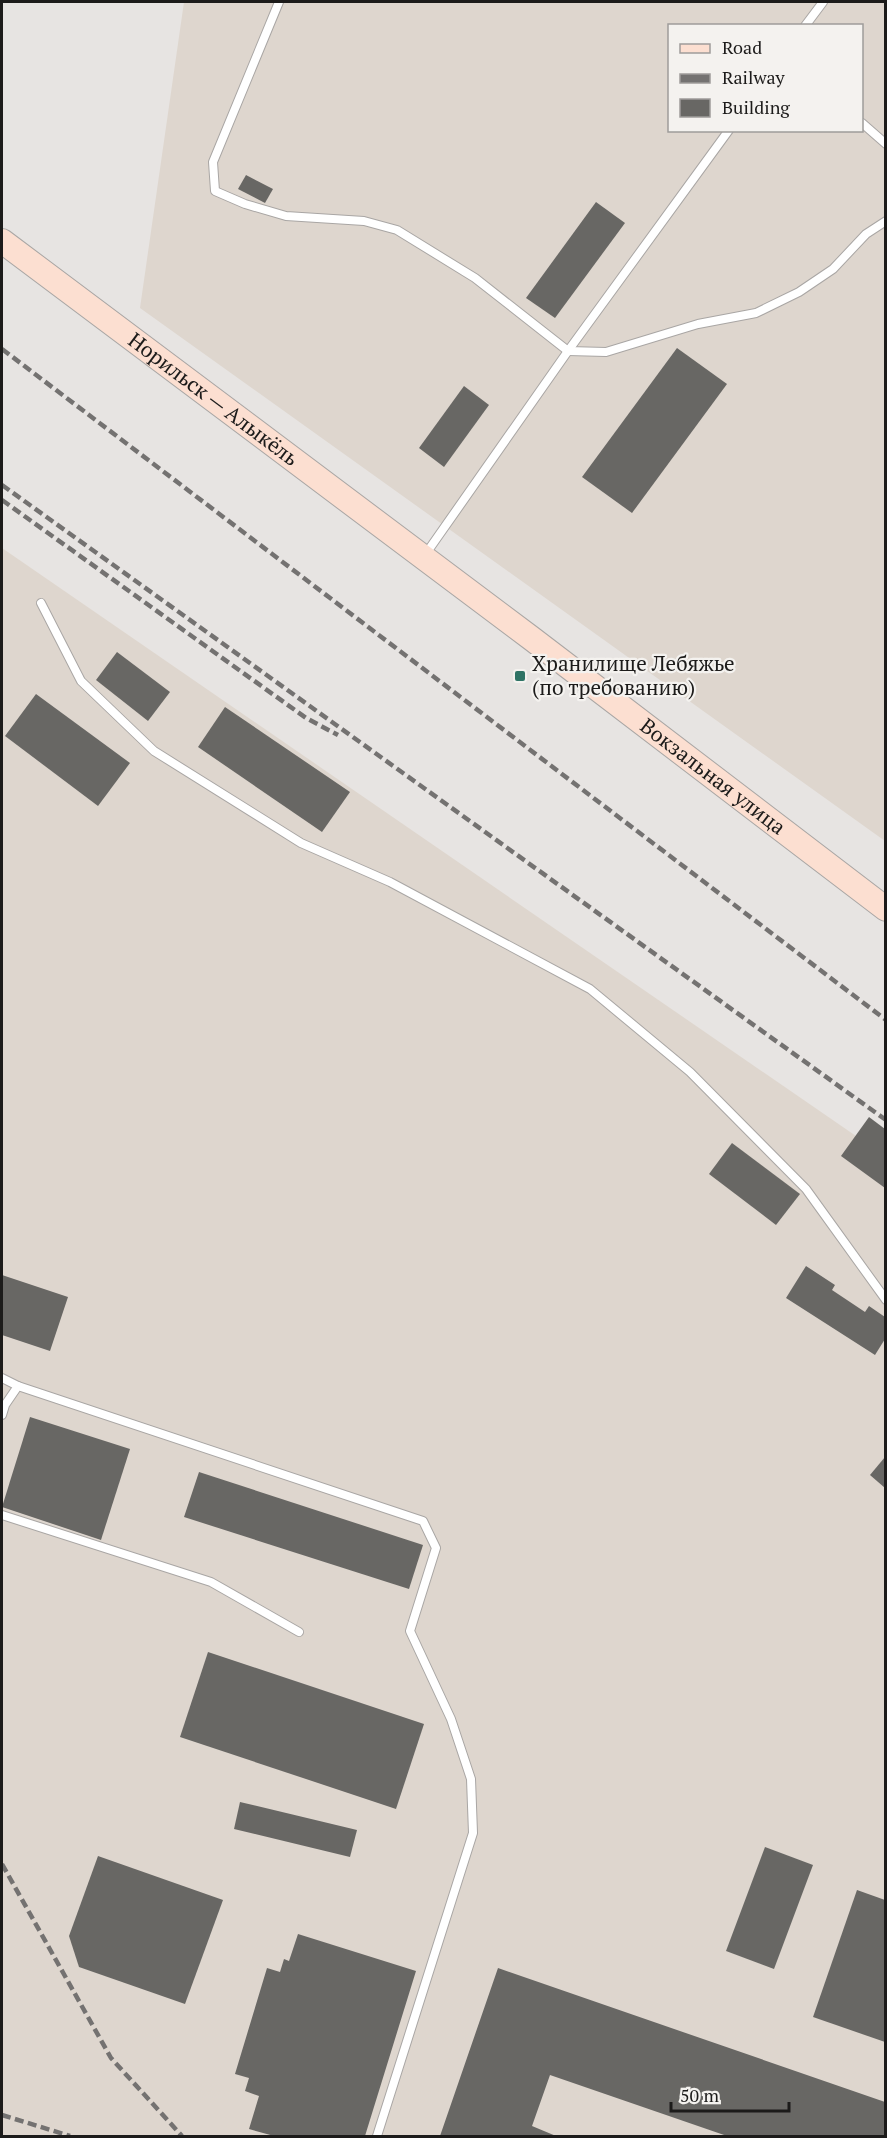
<svg xmlns="http://www.w3.org/2000/svg" width="887" height="2138" font-family="'PT Serif',serif">
<style>
.built{fill:#ded6ce;fill-rule:evenodd}
.building{fill:#686764}
.lines{fill:none;stroke-linecap:round;stroke-linejoin:round}
.lane-casing{stroke:#a9a6a4;stroke-width:10}
.secondary-casing{stroke:#a9a6a4;stroke-width:26}
.lane{stroke:#fff;stroke-width:8}
.secondary{stroke:#fcdfd1;stroke-width:24}
.rail{stroke:#747271;stroke-width:4.5;stroke-dasharray:9 4.5;stroke-linecap:butt}
.poi-dot{fill:#2f7365;stroke:#f4f2ef;stroke-width:2}
.labels{text-anchor:middle;stroke-width:4.5;stroke-linejoin:round;paint-order:stroke}
.street-label{font-size:21px;fill:#1c1b1a;stroke:#f4f2ef}
.poi-label{font-size:21px;fill:#1c1b1a;stroke:#f4f2ef;text-anchor:start}
</style>
<rect width="100%" height="100%" fill="#e7e4e2"/>
<g class="built">
<path d="M184,2H885V841L140,308ZM670,26H862V130H670Z"/>
<polygon points="2,548 885,1156 885,2136 2,2136"/>
</g>
<g class="building">
<polygon points="246,175 273,189 265,203 238,189"/>
<polygon points="596,202 625,223 555,318 526,298"/>
<polygon points="677,348 727,384 632,513 582,477"/>
<polygon points="464,386 489,405 444,467 419,448"/>
<polygon points="117,652 170,692 148,721 96,680"/>
<polygon points="36,694 130,763 98,806 5,736"/>
<polygon points="225,707 350,792 322,832 198,747"/>
<polygon points="869,1117 885,1129 885,1188 841,1156"/>
<polygon points="732,1143 800,1194 776,1225 709,1174"/>
<polygon points="806,1266 835,1285 832,1290 865,1312 869,1306 885,1317 885,1339 875,1355 786,1298"/>
<polygon points="2,1275 68,1297 50,1351 2,1335"/>
<polygon points="30,1417 130,1449 101,1540 2,1507"/>
<polygon points="885,1457 885,1488 870,1475"/>
<polygon points="199,1472 423,1545 409,1589 184,1517"/>
<polygon points="208,1652 424,1724 396,1809 180,1737"/>
<polygon points="240,1802 357,1830 350,1857 234,1829"/>
<polygon points="765,1847 813,1865 774,1969 726,1951"/>
<polygon points="98,1856 223,1900 185,2004 79,1967 69,1936"/>
<polygon points="857,1890 885,1900 885,2042 813,2017"/>
<polygon points="298,1934 416,1971 365,2136 274,2136 249,2129 259,2096 245,2091 249,2078 235,2074 267,1968 280,1972 284,1959 289,1961"/>
<polygon points="498,1968 885,2102 885,2136 727,2136 550,2075 532,2126 556,2136 440,2136"/>
</g>
<g class="lines">
<defs>
<g id="lane">
<polyline points="279,2 213,162 215,191 245,204 286,216 364,221 397,230 475,278 568,351 606,352 698,324 756,313 799,292 833,269 866,234 886,221"/>
<polyline points="805,26 823,2"/>
<polyline points="862,123 886,144"/>
<polyline points="425,555 568,351 729,130"/>
<polyline points="41,603 81,681 154,751 301,843 390,882 590,989 690,1072 806,1189 886,1300"/>
<polyline points="2,1378 18,1386"/>
<polyline points="2,1415 5,1405 18,1386 423,1521 436,1548 410,1631 451,1719 471,1779 473,1833 377,2136"/>
<polyline points="2,1515 211,1582 299,1632"/>
</g>
<g id="secondary">
<path id="s1" d="M2,241L531,638L886,909"/>
</g>
</defs>
<use href="#lane" class="lane-casing"/>
<use href="#secondary" class="secondary-casing"/>
<use href="#lane" class="lane"/>
<use href="#secondary" class="secondary"/>
<g class="rail">
<polyline points="2,349 886,1020"/>
<polyline points="2,485 886,1120"/>
<polyline points="2,500 306,718 338,735"/>
<polyline points="2,1864 111,2058 182,2136"/>
<polyline points="2,2115 70,2136"/>
</g>
</g>
<rect class="poi-dot" x="514" y="670" width="12" height="12" rx="3"/>
<g class="labels">
<g class="street-label">
<text dy="7" stroke="none"><textPath href="#s1" startOffset="264">Норильск — Алыкёль</textPath></text>
<text dy="7" stroke="none"><textPath href="#s1" startOffset="890">Вокзальная улица</textPath></text>
</g>
<g class="poi-label">
<text x="532" y="671">Хранилище Лебяжье<tspan x="532" dy="24">(по требованию)</tspan></text>
</g>
</g>
<rect width="887" height="2138" fill="none" stroke="#1c1b1a" stroke-width="6"/>
<rect x="668" y="24" width="195" height="108" fill="#f4f2ef" stroke="#9e9c9a" stroke-width="1.5"/>
<rect x="680" y="44" width="30" height="9" fill="#fcdfd1" stroke="#9e9c9a" stroke-width="1.5"/>
<text x="722" y="54" font-size="18" fill="#1c1b1a">Road</text>
<rect x="680" y="74" width="30" height="9" fill="#747271" stroke="#9e9c9a" stroke-width="1.5"/>
<text x="722" y="84" font-size="18" fill="#1c1b1a">Railway</text>
<rect x="680" y="99" width="30" height="18" fill="#686764" stroke="#9e9c9a" stroke-width="1.5"/>
<text x="722" y="114" font-size="18" fill="#1c1b1a">Building</text>
<path d="M671 2102v9h118v-9" fill="none" stroke="#1c1b1a" stroke-width="3"/>
<text x="680" y="2102" font-size="18" fill="#1c1b1a" stroke="#f4f2ef" stroke-width="4.5" paint-order="stroke">50 m</text>
</svg>
